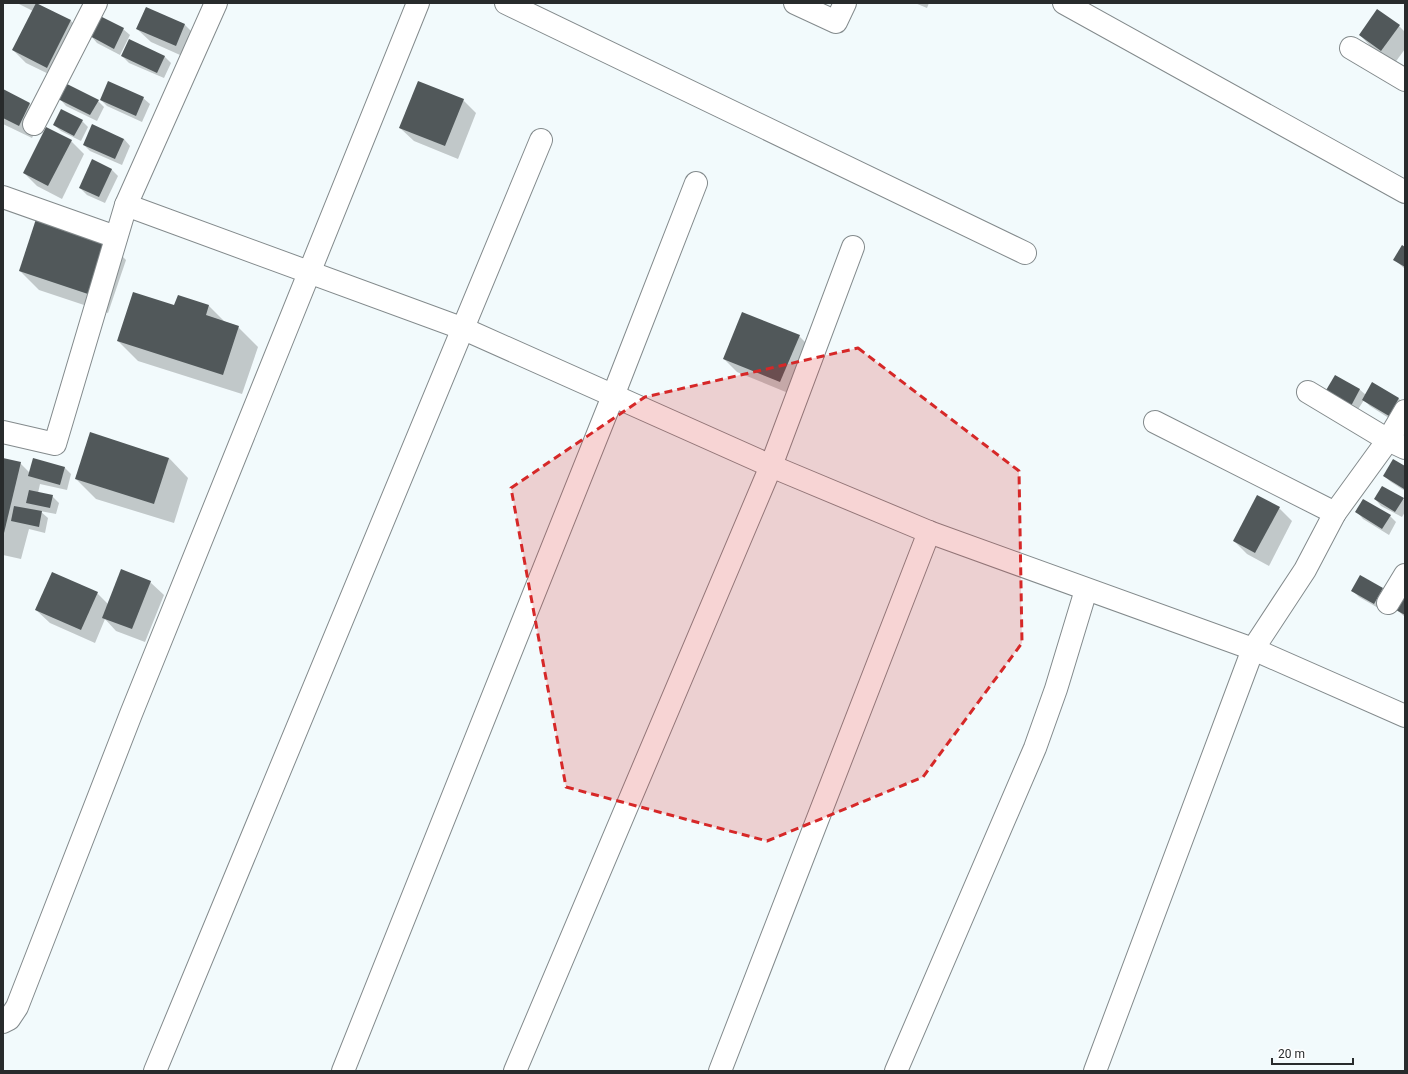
<svg xmlns="http://www.w3.org/2000/svg" width="1408" height="1074" font-family="Roboto,sans-serif">
<style>
.shadow{fill:#0003}
.building{fill:#51585a}
.lines{fill:none;stroke-linecap:round;stroke-linejoin:round}
.minor-casing{stroke:#838a8c;stroke-width:24}
.minor{stroke:#fff;stroke-width:22}
.marked{fill:#d62828;fill-opacity:0.2;stroke:#d62828;stroke-width:3;stroke-dasharray:8 5;stroke-linejoin:round}
</style>
<rect width="100%" height="100%" fill="#f2fafc"/>
<g class="shadow">
<polygon points="17,3 39,3 38,4 71,21 84,34 61,80 26,63 13,50 33,11"/>
<polygon points="915,3 929,3 927,8"/>
<polygon points="146,8 185,25 198,38 189,59 151,42 137,29"/>
<polygon points="1399,26 1405,32 1405,49 1394,64 1373,49 1360,35"/>
<polygon points="123,29 130,35 120,55 97,43 91,36"/>
<polygon points="122,56 164,56 171,63 164,78 129,63"/>
<polygon points="3,90 30,104 43,117 32,138 3,124"/>
<polygon points="143,98 150,104 142,122 107,106 101,100"/>
<polygon points="60,99 98,101 104,107 97,121 66,106"/>
<polygon points="463,100 476,113 458,159 414,141 400,128"/>
<polygon points="82,121 88,127 81,141 61,131 54,125"/>
<polygon points="124,139 130,146 122,165 90,151 84,145"/>
<polygon points="71,141 84,154 62,199 37,186 24,173"/>
<polygon points="111,169 118,176 105,203 87,195 80,188"/>
<polygon points="106,240 126,260 108,313 39,290 20,271"/>
<polygon points="1405,248 1405,269 1395,260"/>
<polygon points="175,306 209,306 225,322 238,327 258,347 242,394 138,361 118,341"/>
<polygon points="799,336 812,349 793,395 737,372 724,359"/>
<polygon points="1359,389 1366,395 1399,399 1405,405 1395,422 1370,406 1364,400 1357,411 1333,398"/>
<polygon points="169,458 188,478 174,523 96,499 76,479"/>
<polygon points="3,459 20,463 30,473 65,468 71,474 67,490 40,484 38,493 52,496 59,503 56,514 40,511 48,518 45,533 29,529 21,559 3,555"/>
<polygon points="1393,460 1405,467 1405,491 1391,482 1384,476"/>
<polygon points="1375,499 1403,499 1405,501 1405,512 1402,517 1381,506"/>
<polygon points="1279,508 1292,521 1269,566 1247,554 1234,541"/>
<polygon points="1357,512 1390,516 1396,522 1389,535 1363,519"/>
<polygon points="150,582 164,595 145,642 116,631 105,619 95,643 50,623 36,610 97,593 108,604"/>
<polygon points="1382,589 1388,595 1380,609 1359,597 1352,590"/>
<polygon points="1405,596 1405,617 1397,610"/>
</g>
<g class="building">
<polygon points="36,3 71,20 47,68 12,50"/>
<polygon points="146,7 185,24 176,46 136,29"/>
<polygon points="1377,9 1400,25 1381,51 1359,35"/>
<polygon points="100,16 124,28 114,49 90,36"/>
<polygon points="129,39 165,56 157,73 121,56"/>
<polygon points="108,81 144,97 136,116 100,100"/>
<polygon points="418,81 464,99 445,146 399,128"/>
<polygon points="67,84 99,100 90,115 58,99"/>
<polygon points="3,89 30,103 19,126 3,118"/>
<polygon points="61,109 83,120 74,136 53,125"/>
<polygon points="92,124 124,139 115,159 83,145"/>
<polygon points="46,127 72,140 48,186 23,173"/>
<polygon points="92,159 112,169 99,197 79,188"/>
<polygon points="37,216 107,239 88,294 19,271"/>
<polygon points="1402,245 1405,247 1405,267 1393,260"/>
<polygon points="133,292 174,305 178,295 209,305 206,315 239,326 223,375 117,341"/>
<polygon points="742,312 800,335 780,382 723,359"/>
<polygon points="1335,375 1360,389 1351,406 1325,392"/>
<polygon points="1372,382 1399,398 1389,416 1362,400"/>
<polygon points="90,432 169,458 154,504 75,479"/>
<polygon points="3,458 21,462 4,533 3,533"/>
<polygon points="33,458 65,467 60,485 28,476"/>
<polygon points="1393,459 1405,466 1404,489 1383,476"/>
<polygon points="1382,486 1404,498 1395,512 1374,499"/>
<polygon points="29,490 53,495 50,508 26,503"/>
<polygon points="1257,495 1280,507 1255,553 1233,541"/>
<polygon points="1363,499 1391,515 1382,529 1355,512"/>
<polygon points="14,506 42,511 39,527 11,521"/>
<polygon points="121,569 151,581 132,629 102,618"/>
<polygon points="52,572 98,592 81,630 35,610"/>
<polygon points="1360,575 1383,588 1374,604 1351,591"/>
<polygon points="1405,594 1405,615 1396,610"/>
</g>
<g class="lines">
<defs>
<g id="minor">
<polyline points="216,3 126,205 464,329 771,466 929,532 1253,649 1405,716"/>
<polyline points="506,3 1025,253"/>
<polyline points="795,3 836,22 845,3"/>
<polyline points="1064,3 1405,192"/>
<polyline points="1351,48 1405,80"/>
<polyline points="34,124 96,3"/>
<polyline points="3,197 116,237"/>
<polyline points="1308,392 1388,440 1405,448"/>
<polyline points="1155,422 1335,513"/>
<polyline points="3,432 55,444 126,205"/>
<polyline points="1388,603 1405,575"/>
<polyline points="3,1022 9,1019 17,1007 131,714 418,3"/>
<polyline points="155,1071 541,140"/>
<polyline points="343,1071 613,396 696,183"/>
<polyline points="515,1071 771,466 853,247"/>
<polyline points="720,1071 929,532"/>
<polyline points="896,1071 1035,748 1056,689 1086,590"/>
<polyline points="1095,1071 1253,649 1305,570 1335,513 1388,440 1405,411"/>
</g>
</defs>
<use href="#minor" class="minor-casing"/>
<use href="#minor" class="minor"/>
</g>
<path class="marked" d="M858,348L1019,471L1022,643L923,777L767,841L566,787L511,488L645,397Z"/>
<rect width="1408" height="1074" fill="none" stroke="#282b2c" stroke-width="8"/>
<path d="M1272 1058v6h81v-6" fill="none" stroke="#282b2c" stroke-width="2"/>
<text x="1278" y="1058" font-size="12" fill="#282b2c" stroke="#ffffff" stroke-width="3" paint-order="stroke">20 m</text>
</svg>
